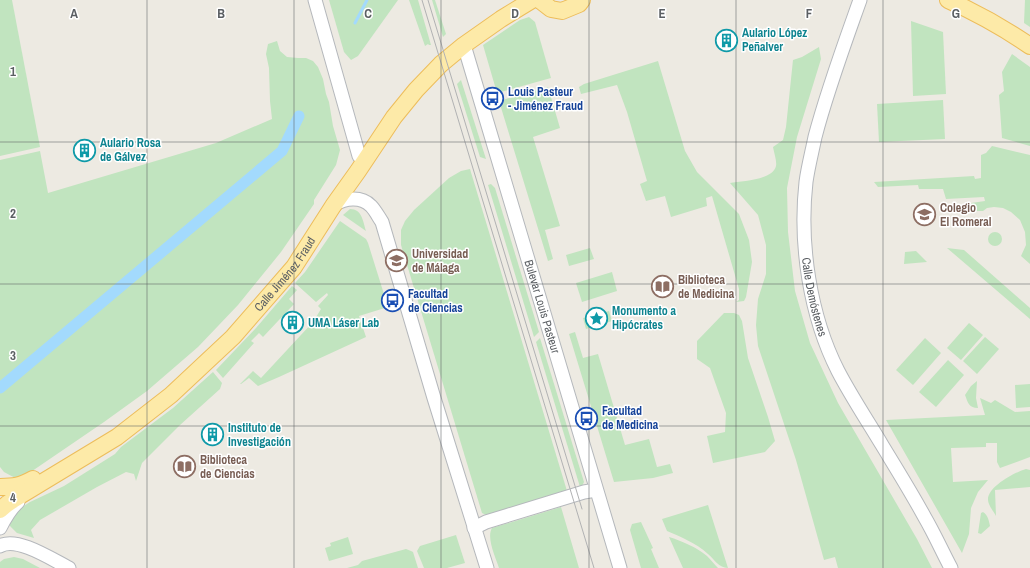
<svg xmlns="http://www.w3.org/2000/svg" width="1030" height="568" font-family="'Archivo Narrow',sans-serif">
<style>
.green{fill:#c1e4bf}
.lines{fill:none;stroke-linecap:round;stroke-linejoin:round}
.stream{stroke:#a3dafd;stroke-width:3}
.canal{stroke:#a3dafd;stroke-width:11}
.minor-casing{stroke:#b5b8bc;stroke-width:15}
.major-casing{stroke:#edbd5b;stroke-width:18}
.minor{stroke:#fff;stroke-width:13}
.major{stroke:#fdeaa8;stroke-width:16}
.tram{stroke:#b1b2b3;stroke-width:1}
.grid{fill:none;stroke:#5b5f63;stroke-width:1;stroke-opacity:0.55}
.labels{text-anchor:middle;stroke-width:3;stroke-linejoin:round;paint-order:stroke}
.culture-label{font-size:12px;font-weight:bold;fill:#0d838f;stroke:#fff;text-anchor:start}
.transit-label{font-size:12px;font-weight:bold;fill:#164399;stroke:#fff;text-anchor:start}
.education-label{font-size:12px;font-weight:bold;fill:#785e54;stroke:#fff;text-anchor:start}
.street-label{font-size:12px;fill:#5b5f63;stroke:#fff}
.grid-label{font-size:13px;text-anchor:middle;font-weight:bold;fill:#5b5f63;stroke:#fff;stroke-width:3;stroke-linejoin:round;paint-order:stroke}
</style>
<rect width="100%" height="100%" fill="#edeae2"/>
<g class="green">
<polygon points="0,0 12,0 40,147 0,156"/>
<polygon points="329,0 398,0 358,56 351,60 344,52"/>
<polygon points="409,0 418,0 431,45 429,45 428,44 425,46"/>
<polygon points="432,0 435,0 446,34 443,37"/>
<polygon points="1025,0 1030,0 1030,27 1024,23"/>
<polygon points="529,17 535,22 551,78 497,93 483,45 520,20"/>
<polygon points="911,21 943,32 946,94 913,96"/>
<polygon points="277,41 280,51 287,57 298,58 306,58 313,61 318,67 323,79 326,94 329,102 333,126 340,150 336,165 314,200 314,204 281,252 238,305 198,347 147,391 104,422 19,480 4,472 0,467 0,160 40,151 48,193 216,143 272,119 270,101 269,68 266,54 268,44"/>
<path d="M819,47L821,59L797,137L787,188L788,232L795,291L810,343L838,403L917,539L932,568H838L835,557L824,560L796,460L758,346L756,325L758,299L766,274V245L758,215L730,183C742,181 773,180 776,166C777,161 774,153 773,147L783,140L786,127L793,60L802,57Z"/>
<polygon points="1012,54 1030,67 1030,146 1002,138 999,95 1004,91 1002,72"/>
<polygon points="658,61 685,151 697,172 739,214 749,240 752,262 746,297 744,301 736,302 739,300 739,289 712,196 706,198 707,206 671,217 665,196 646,201 640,184 647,181 627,112 617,85 581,94 579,87 584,84"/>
<polygon points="461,80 486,159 480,157 457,84"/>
<polygon points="548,87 560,128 533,137 560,226 545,230 553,259 548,261 499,101"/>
<polygon points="943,100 945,139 879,142 877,104"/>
<polygon points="992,146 1030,155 1030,264 1021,256 1026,245 1025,232 1020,220 1011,212 1003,208 994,207 987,208 983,211 975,211 971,203 985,201 984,197 946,199 943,189 919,189 918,185 878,187 874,182 974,176 975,179 981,178 981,155 986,153"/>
<polygon points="470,169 567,491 486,515 482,513 401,245 401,230 405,221 414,210 449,178 461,171"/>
<polygon points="491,184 495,188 539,332 534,337 488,185"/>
<path d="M350,209C362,209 363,221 366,231L343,215Z"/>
<polygon points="340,221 366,239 368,243 388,307 359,316 366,337 279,377 258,386 249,378 241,384 240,384 253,371 261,378 313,322 321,309 318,306 328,295 327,293 316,302 295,283 305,272"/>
<circle cx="995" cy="239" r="7"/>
<polygon points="590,248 594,259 569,266 566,255"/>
<polygon points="947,248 964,250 1030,308 1030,319"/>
<polygon points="916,251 927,262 904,264 905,252"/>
<polygon points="612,272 617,291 582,302 576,283"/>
<polygon points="292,286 297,290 289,299 294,304 263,337 259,333 251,341 254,343 223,378 216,370 256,328"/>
<polygon points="609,311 612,321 586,329 583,318"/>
<polygon points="724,313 734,313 739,315 742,321 748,358 768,417 775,441 765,452 713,463 707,436 725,432 726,413 710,368 697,359 697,341"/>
<polygon points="969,323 983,335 961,360 947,348"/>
<polygon points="575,332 583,358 598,354 625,445 649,439 657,467 670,464 673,473 653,478 614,482 569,334"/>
<polygon points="985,337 999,349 977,374 963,361"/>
<polygon points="540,338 584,482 582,486 580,487 536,342"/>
<polygon points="925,338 941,353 913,385 896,370"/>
<polygon points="948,360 964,375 936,407 919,392"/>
<polygon points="213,372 222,383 220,389 180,425 142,463 136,481 134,474 126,472 97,487 40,520 31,530 34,538 17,533 10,526 9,522 16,511 30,502 64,486 115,454 121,447 173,408"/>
<path d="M977,381L976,398L978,408C969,408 968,403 965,395L971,386Z"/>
<polygon points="1030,384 1030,407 1016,408 1015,385"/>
<polygon points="980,398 991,403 995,400 1015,412 1030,411 1030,457 1000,468 997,462 997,443 986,443 986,447 951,448 953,482 988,480 978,492 971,508 969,534 962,553 886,420 985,415"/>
<path d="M1026,469L1030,470V487L995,490L996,516C994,512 988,505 988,500C987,487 1015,472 1026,469Z"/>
<path d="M708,505L728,568C719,568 714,559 708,554C696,543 681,537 667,531L662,519Z"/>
<path d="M561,507L579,568H499C496,558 486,538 492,528Z"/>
<path d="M983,512C988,515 989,521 990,526L981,534L978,533L981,513Z"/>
<polygon points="641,522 653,548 651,549 659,568 641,568 630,530 632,524"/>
<polygon points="456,535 465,563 447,568 424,568 417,551 420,546"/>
<polygon points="348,537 353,554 329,561 325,548 331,546 330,543"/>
<path d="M669,537C682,541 696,547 707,556C711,560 714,564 718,568H683Z"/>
<polygon points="406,549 411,551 413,552 418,568 347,568 358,565 362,561"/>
<polygon points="14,557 23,559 40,568 0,568 0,562 4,559"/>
</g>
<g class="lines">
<polyline class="stream" points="355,23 367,0"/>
<polyline class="canal" points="0,388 282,151 299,116"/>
<defs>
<g id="minor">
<polyline points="315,0 359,156"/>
<path id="s1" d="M860,0C844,45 827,91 815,137C812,152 808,167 806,182C799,244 810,316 838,371C851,396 867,420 882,445C896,468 911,492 924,516C934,533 942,551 951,568"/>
<path id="s2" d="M464,45L620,568"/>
<path d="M334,205C345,198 361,196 371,206C375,210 378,216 382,222L434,398L487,568"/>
<path d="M0,528C5,518 10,509 18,502"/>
<polyline points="474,528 486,522 584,492 596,490"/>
<path d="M0,546C17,536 53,560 69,568"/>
</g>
<g id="major">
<polyline points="540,0 542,2 551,9 562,11 579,4 582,0"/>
<path d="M948,0C977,13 1004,28 1030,46"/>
<path d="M0,487C15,487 20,486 33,479"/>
<path id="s3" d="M0,510L7,504L13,500L117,437L171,395L233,337L294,267L333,206L358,171L394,117L416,90L441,64L464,45L501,19L532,0"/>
</g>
</defs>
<use href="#minor" class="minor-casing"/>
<use href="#major" class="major-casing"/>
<use href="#minor" class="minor"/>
<use href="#major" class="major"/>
<g class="tram">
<polyline points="422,0 594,568"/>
<polyline points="428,0 582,509"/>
</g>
</g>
<path class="grid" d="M147,0V568M294,0V568M441,0V568M589,0V568M736,0V568M883,0V568M0,142H1030M0,284H1030M0,426H1030"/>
<defs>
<symbol id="building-ring" viewBox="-11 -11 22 22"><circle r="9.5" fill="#fff" stroke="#0f9aa8" stroke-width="1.5"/><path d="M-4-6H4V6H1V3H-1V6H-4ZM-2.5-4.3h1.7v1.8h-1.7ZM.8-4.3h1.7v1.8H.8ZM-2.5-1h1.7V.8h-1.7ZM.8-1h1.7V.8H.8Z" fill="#0f9aa8"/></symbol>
<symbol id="bus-ring" viewBox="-11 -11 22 22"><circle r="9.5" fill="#fff" stroke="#1a4fb4" stroke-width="1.5"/><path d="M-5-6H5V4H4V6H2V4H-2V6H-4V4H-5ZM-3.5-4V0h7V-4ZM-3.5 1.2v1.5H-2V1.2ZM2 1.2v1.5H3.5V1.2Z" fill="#1a4fb4"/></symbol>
<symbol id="school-ring" viewBox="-11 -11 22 22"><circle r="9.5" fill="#fff" stroke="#8d6e63" stroke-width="1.5"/><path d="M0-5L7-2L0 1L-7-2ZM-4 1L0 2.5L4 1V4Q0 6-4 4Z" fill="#8d6e63"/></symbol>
<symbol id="university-ring" viewBox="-11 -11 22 22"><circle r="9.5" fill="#fff" stroke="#8d6e63" stroke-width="1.5"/><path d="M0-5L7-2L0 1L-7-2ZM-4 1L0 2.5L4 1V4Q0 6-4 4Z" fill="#8d6e63"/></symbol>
<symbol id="library-ring" viewBox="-11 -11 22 22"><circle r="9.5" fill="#fff" stroke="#8d6e63" stroke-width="1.5"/><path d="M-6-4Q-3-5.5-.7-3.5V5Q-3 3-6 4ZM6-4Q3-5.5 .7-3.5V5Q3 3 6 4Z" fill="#8d6e63"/></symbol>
<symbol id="sight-ring" viewBox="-11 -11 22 22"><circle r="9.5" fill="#fff" stroke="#0f9aa8" stroke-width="1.5"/><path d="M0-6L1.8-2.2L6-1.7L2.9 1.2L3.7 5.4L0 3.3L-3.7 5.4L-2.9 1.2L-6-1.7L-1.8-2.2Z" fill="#0f9aa8"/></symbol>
</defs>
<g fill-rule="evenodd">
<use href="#building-ring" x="714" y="28" width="25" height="25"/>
<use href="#bus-ring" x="480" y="86" width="25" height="25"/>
<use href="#building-ring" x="72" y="138" width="25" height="25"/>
<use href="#school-ring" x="912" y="202" width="25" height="25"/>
<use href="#university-ring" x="384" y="248" width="25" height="25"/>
<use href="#library-ring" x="650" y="274" width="25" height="25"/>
<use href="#bus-ring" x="380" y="288" width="25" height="25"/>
<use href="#sight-ring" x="584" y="306" width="25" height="25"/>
<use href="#building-ring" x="280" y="310" width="25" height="25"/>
<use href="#bus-ring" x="574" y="406" width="25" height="25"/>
<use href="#building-ring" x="200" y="422" width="25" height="25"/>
<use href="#library-ring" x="172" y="454" width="25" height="25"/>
</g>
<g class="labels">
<g class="culture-label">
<text x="742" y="37">Aulario López<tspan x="742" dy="14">Peñalver</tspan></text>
<text x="100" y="147">Aulario Rosa<tspan x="100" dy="14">de Gálvez</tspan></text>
<text x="612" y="315">Monumento a<tspan x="612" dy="14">Hipócrates</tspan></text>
<text x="308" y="327">UMA Láser Lab</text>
<text x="228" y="432">Instituto de<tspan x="228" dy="14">Investigación</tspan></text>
</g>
<g class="transit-label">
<text x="508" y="96">Louis Pasteur<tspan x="508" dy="14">- Jiménez Fraud</tspan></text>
<text x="408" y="298">Facultad<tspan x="408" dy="14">de Ciencias</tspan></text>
<text x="602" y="415">Facultad<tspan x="602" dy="14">de Medicina</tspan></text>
</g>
<g class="education-label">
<text x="940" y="212">Colegio<tspan x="940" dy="14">El Romeral</tspan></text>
<text x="412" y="258">Universidad<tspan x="412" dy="14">de Málaga</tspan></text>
<text x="678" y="284">Biblioteca<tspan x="678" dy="14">de Medicina</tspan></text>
<text x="200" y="464">Biblioteca<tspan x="200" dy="14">de Ciencias</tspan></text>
</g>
<g class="street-label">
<text dy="4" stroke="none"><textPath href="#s3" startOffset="373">Calle Jiménez Fraud</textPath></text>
<text dy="4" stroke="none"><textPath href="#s1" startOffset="306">Calle Demóstenes</textPath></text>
<text dy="4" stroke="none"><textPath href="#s2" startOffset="273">Bulevar Louis Pasteur</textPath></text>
</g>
</g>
<g class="grid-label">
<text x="74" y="18">A</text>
<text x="221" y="18">B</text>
<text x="368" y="18">C</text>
<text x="515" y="18">D</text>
<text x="662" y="18">E</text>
<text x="809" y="18">F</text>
<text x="956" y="18">G</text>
<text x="13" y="76">1</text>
<text x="13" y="218">2</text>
<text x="13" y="360">3</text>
<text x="13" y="502">4</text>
</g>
</svg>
